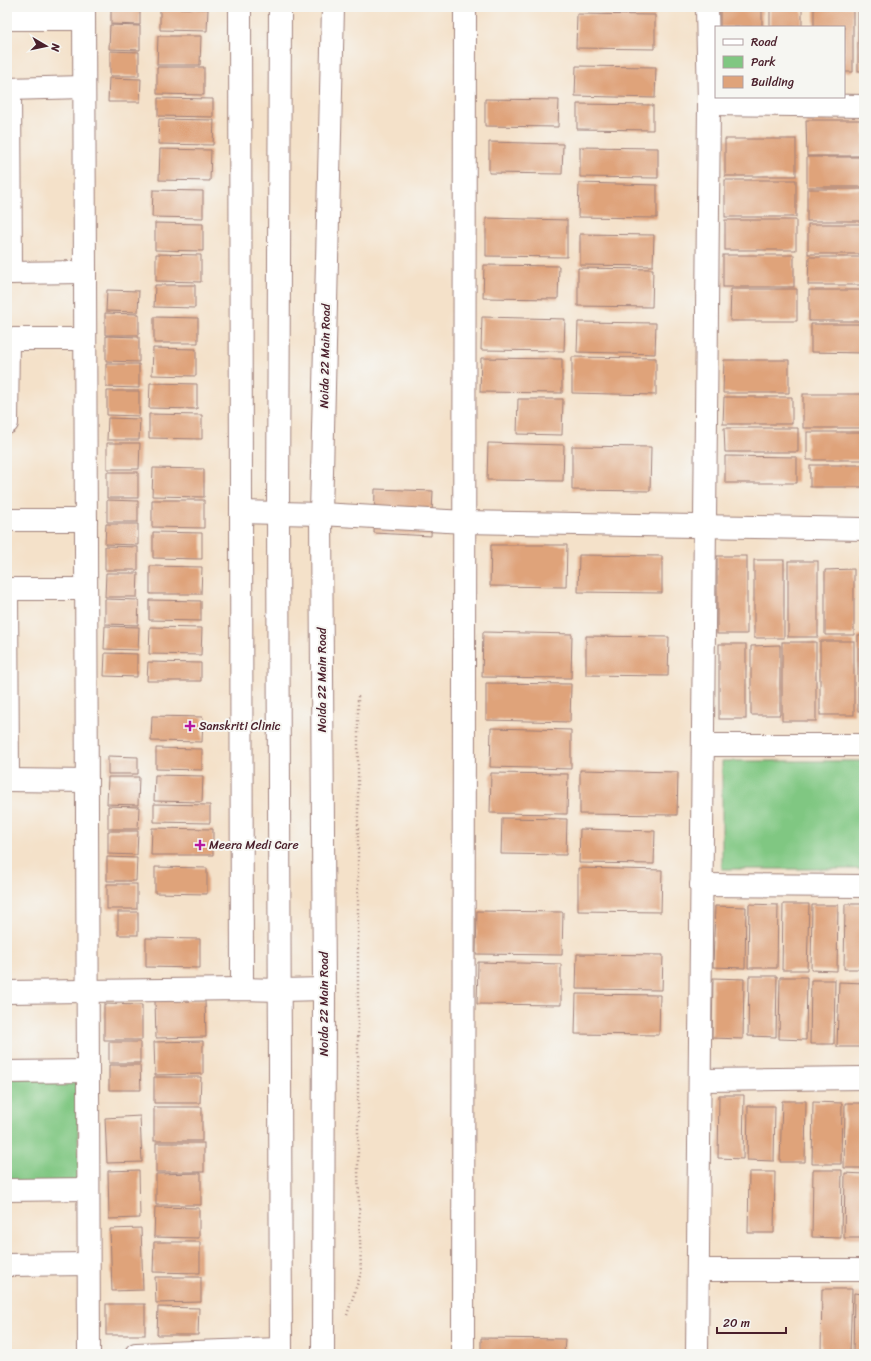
<svg xmlns="http://www.w3.org/2000/svg" width="871" height="1361" font-family="Sriracha,sans-serif">
<style>
.green{fill:#80c782;stroke:#657356}
.building{fill:#dfa37a}
.lines{fill:none;stroke-linecap:round;stroke-linejoin:round}
.minor-casing{stroke:#9f807a;stroke-width:24}
.path{stroke:#9f807a;stroke-width:2.5;stroke-dasharray:1 3;stroke-linecap:butt}
.minor{stroke:#fff;stroke-width:22}
.poi-dot{fill:#b5179e;stroke:#f6f6f2;stroke-width:1.5}
.labels{text-anchor:middle;stroke-width:4;stroke-linejoin:round;paint-order:stroke}
.street-label{font-size:12px;fill:#4a1f2b;stroke:#f6f6f2}
.poi-label{font-size:12px;fill:#4a1f2b;stroke:#f6f6f2;text-anchor:start}
</style>
<rect width="100%" height="100%" fill="#f6f6f2"/>
<filter id="ink" filterUnits="userSpaceOnUse"><feTurbulence type="fractalNoise" baseFrequency=".025" numOctaves="2"/><feDisplacementMap in="SourceGraphic" scale="8" xChannelSelector="R" yChannelSelector="G"/><feConvolveMatrix kernelMatrix="1 2 1 2 8 2 1 2 1" color-interpolation-filters="sRGB"/></filter>
<filter id="wash" filterUnits="userSpaceOnUse"><feTurbulence type="fractalNoise" baseFrequency=".012" numOctaves="4" result="noise"/><feDisplacementMap in="SourceGraphic" scale="16" xChannelSelector="R" yChannelSelector="G"/><feGaussianBlur stdDeviation="0.9" result="paint"/><feColorMatrix in="noise" values="0 0 0 0 0 0 0 0 0 0 0 0 0 0 0 0 0 1.4 0 .05"/><feComposite in="paint" operator="in"/></filter>
<g filter="url(#wash)">
<rect width="100%" height="100%" fill="#f4e1c9"/>
<g class="green">
<rect x="722" y="761" width="142" height="108"/>
<polygon points="77,1077 79,1182 7,1184 7,1078"/>
</g>
<g id="blocks">
<g class="building">
<polygon points="111,7 140,7 140,25 111,24"/>
<polygon points="574,7 654,7 654,10 574,9"/>
<rect x="720" y="7" width="42" height="20"/>
<rect x="770" y="7" width="32" height="20"/>
<polygon points="814,7 853,7 853,72 844,72 844,27 814,27"/>
<rect x="858" y="7" width="6" height="64"/>
<polygon points="160,8 208,9 207,31 160,30"/>
<polygon points="577,14 655,15 655,49 576,48"/>
<polygon points="110,25 140,26 140,50 109,49"/>
<polygon points="158,36 201,36 200,65 157,65"/>
<polygon points="110,51 139,52 139,76 110,76"/>
<polygon points="576,66 656,67 655,98 575,96"/>
<polygon points="157,67 204,67 204,95 157,94"/>
<polygon points="109,78 141,79 140,102 108,102"/>
<polygon points="158,98 213,99 213,117 158,116"/>
<polygon points="485,99 559,100 558,127 485,126"/>
<polygon points="577,104 653,105 653,130 577,129"/>
<polygon points="159,119 214,120 213,145 158,144"/>
<polygon points="806,120 864,120 864,156 807,156"/>
<rect x="725" y="139" width="71" height="37"/>
<polygon points="489,142 563,144 562,174 489,173"/>
<polygon points="580,147 658,148 658,178 580,177"/>
<polygon points="160,149 211,150 210,181 159,180"/>
<rect x="807" y="157" width="57" height="30"/>
<rect x="725" y="180" width="71" height="37"/>
<polygon points="579,183 657,185 657,218 578,217"/>
<rect x="807" y="189" width="57" height="32"/>
<polygon points="153,190 203,191 203,218 152,217"/>
<polygon points="486,218 567,220 567,257 486,256"/>
<rect x="725" y="220" width="71" height="30"/>
<polygon points="155,223 203,224 203,251 155,250"/>
<rect x="808" y="224" width="56" height="30"/>
<polygon points="580,234 654,235 653,266 580,265"/>
<polygon points="156,254 201,255 201,282 156,281"/>
<rect x="723" y="255" width="71" height="32"/>
<polygon points="809,257 864,257 864,285 808,285"/>
<polygon points="484,265 559,266 558,299 483,298"/>
<polygon points="578,268 653,269 652,307 578,306"/>
<polygon points="155,285 195,285 195,308 154,307"/>
<polygon points="731,289 797,289 797,321 730,321"/>
<polygon points="107,290 139,291 138,312 106,311"/>
<rect x="809" y="290" width="55" height="31"/>
<polygon points="105,313 139,314 139,335 105,335"/>
<polygon points="154,317 198,318 198,343 154,343"/>
<polygon points="482,317 565,319 564,351 481,350"/>
<polygon points="578,322 656,323 655,354 577,352"/>
<polygon points="811,324 864,324 864,353 811,352"/>
<polygon points="106,336 139,337 139,362 106,361"/>
<polygon points="153,348 196,349 196,376 152,375"/>
<polygon points="572,357 656,358 656,395 572,393"/>
<polygon points="481,358 562,359 562,393 480,392"/>
<polygon points="724,360 789,360 789,393 723,393"/>
<polygon points="106,364 139,364 139,388 106,387"/>
<polygon points="150,383 197,384 197,409 149,408"/>
<polygon points="107,391 139,391 139,416 107,415"/>
<rect x="803" y="394" width="61" height="34"/>
<polygon points="724,397 792,397 792,424 723,424"/>
<polygon points="518,399 563,399 562,435 517,434"/>
<polygon points="149,414 202,415 202,439 149,438"/>
<polygon points="108,418 140,419 139,440 107,440"/>
<polygon points="724,428 798,428 798,452 725,452"/>
<rect x="807" y="432" width="57" height="28"/>
<polygon points="107,443 140,443 139,469 107,469"/>
<polygon points="488,443 564,445 563,481 487,480"/>
<polygon points="572,446 651,447 650,491 572,490"/>
<polygon points="725,456 797,457 797,483 725,483"/>
<rect x="810" y="465" width="54" height="22"/>
<polygon points="153,468 204,469 204,497 152,496"/>
<rect x="107" y="472" width="31" height="26"/>
<polygon points="375,489 433,491 431,536 374,533"/>
<polygon points="107,500 138,501 138,522 107,522"/>
<polygon points="152,500 204,500 204,528 152,527"/>
<polygon points="106,524 138,524 138,545 105,544"/>
<polygon points="153,532 202,533 202,559 153,558"/>
<polygon points="491,545 567,545 566,587 490,586"/>
<polygon points="105,546 138,547 138,570 105,570"/>
<polygon points="862,554 864,554 864,627 863,627"/>
<polygon points="579,555 662,556 662,593 578,592"/>
<rect x="717" y="556" width="30" height="78"/>
<rect x="754" y="560" width="30" height="78"/>
<rect x="788" y="561" width="30" height="76"/>
<polygon points="150,566 202,567 201,594 150,594"/>
<polygon points="854,569 854,635 825,635 825,570"/>
<polygon points="106,573 138,573 137,597 105,597"/>
<polygon points="105,599 139,600 138,625 105,624"/>
<polygon points="149,600 201,601 201,621 149,620"/>
<polygon points="105,626 139,627 138,650 104,649"/>
<polygon points="150,627 202,628 201,655 149,654"/>
<polygon points="483,632 572,634 571,678 482,677"/>
<rect x="858" y="635" width="6" height="76"/>
<polygon points="586,636 669,637 668,676 586,675"/>
<rect x="820" y="641" width="34" height="74"/>
<rect x="782" y="642" width="34" height="79"/>
<rect x="719" y="644" width="27" height="75"/>
<polygon points="780,645 780,715 751,715 751,646"/>
<polygon points="105,653 137,654 137,677 104,676"/>
<polygon points="148,662 201,663 201,681 147,681"/>
<polygon points="486,683 571,684 570,722 486,720"/>
<polygon points="152,716 203,717 202,742 151,741"/>
<polygon points="491,728 571,730 571,769 490,767"/>
<polygon points="156,748 202,749 202,770 156,769"/>
<polygon points="108,756 138,757 138,774 108,774"/>
<polygon points="580,770 678,772 677,815 580,814"/>
<polygon points="491,773 568,774 567,814 490,813"/>
<polygon points="155,775 203,776 202,802 154,801"/>
<polygon points="108,777 139,777 138,805 107,804"/>
<polygon points="154,804 210,805 210,823 154,822"/>
<polygon points="108,806 139,807 138,829 108,829"/>
<polygon points="502,818 567,819 566,855 501,854"/>
<polygon points="152,828 213,829 213,855 151,855"/>
<polygon points="580,829 655,831 654,864 579,863"/>
<polygon points="108,831 138,831 137,855 108,854"/>
<polygon points="107,857 137,858 136,881 107,881"/>
<polygon points="155,867 207,868 207,894 155,893"/>
<polygon points="578,868 662,870 661,912 578,911"/>
<rect x="107" y="884" width="30" height="25"/>
<polygon points="749,904 778,905 777,968 748,968"/>
<polygon points="783,904 809,904 807,970 782,970"/>
<polygon points="845,904 864,904 864,969 844,969"/>
<polygon points="812,905 838,905 837,971 811,970"/>
<polygon points="715,906 746,907 745,968 713,967"/>
<polygon points="477,911 563,912 562,955 476,954"/>
<rect x="118" y="912" width="20" height="23"/>
<polygon points="146,938 200,939 200,968 146,967"/>
<polygon points="577,954 663,955 662,990 576,989"/>
<polygon points="478,962 561,964 561,1005 477,1004"/>
<polygon points="749,976 777,976 776,1037 748,1036"/>
<polygon points="780,977 807,977 806,1040 779,1039"/>
<polygon points="713,978 744,979 743,1039 712,1038"/>
<polygon points="811,980 835,980 834,1044 810,1044"/>
<polygon points="839,982 864,983 864,1047 837,1047"/>
<polygon points="576,994 660,995 659,1035 575,1034"/>
<polygon points="205,1000 206,1037 156,1038 155,1001"/>
<polygon points="104,1004 142,1005 142,1040 104,1040"/>
<polygon points="203,1041 203,1074 155,1075 154,1042"/>
<rect x="109" y="1042" width="31" height="21"/>
<polygon points="109,1065 140,1065 141,1090 109,1090"/>
<polygon points="154,1077 201,1077 200,1103 154,1103"/>
<polygon points="719,1095 744,1095 743,1159 718,1158"/>
<polygon points="782,1101 806,1101 805,1162 780,1162"/>
<polygon points="813,1102 842,1103 841,1164 812,1164"/>
<polygon points="845,1103 864,1103 864,1168 844,1168"/>
<polygon points="748,1106 775,1106 774,1161 747,1160"/>
<rect x="154" y="1107" width="48" height="34"/>
<polygon points="140,1116 142,1162 107,1163 105,1118"/>
<rect x="156" y="1143" width="48" height="29"/>
<polygon points="139,1170 140,1218 109,1219 108,1171"/>
<polygon points="813,1170 842,1170 841,1238 812,1237"/>
<polygon points="749,1172 775,1172 774,1233 748,1233"/>
<polygon points="201,1173 201,1205 156,1205 156,1174"/>
<polygon points="845,1173 864,1174 864,1238 844,1238"/>
<polygon points="155,1207 199,1208 199,1238 154,1237"/>
<polygon points="141,1228 143,1290 112,1291 110,1229"/>
<polygon points="154,1242 200,1242 200,1273 153,1272"/>
<polygon points="155,1277 201,1277 201,1302 156,1303"/>
<polygon points="822,1289 852,1289 850,1354 821,1354"/>
<polygon points="854,1293 864,1294 864,1354 853,1354"/>
<rect x="106" y="1304" width="39" height="31"/>
<polygon points="158,1307 199,1308 198,1335 157,1335"/>
<polygon points="481,1338 565,1339 564,1354 481,1354"/>
</g>
</g>
</g>
<g filter="url(#ink)">
<use href="#blocks" fill-opacity="0" stroke="#9f807a" stroke-width="1"/>
<g class="lines">
<defs>
<g id="minor">
<polyline points="84,7 89,1354"/>
<polyline points="240,7 242,989"/>
<polyline points="280,7 278,513 281,1354"/>
<polyline points="7,19 84,19"/>
<polyline points="7,89 84,87"/>
<polyline points="10,89 11,273"/>
<polyline points="709,104 864,106"/>
<polyline points="7,273 85,272"/>
<polyline points="7,339 85,339"/>
<polyline points="7,423 8,339"/>
<polyline points="241,512 321,514 465,522 864,529"/>
<polyline points="7,520 86,520"/>
<polyline points="7,589 8,780"/>
<polyline points="7,589 86,589"/>
<polyline points="703,745 864,745"/>
<polyline points="7,780 87,781"/>
<polyline points="701,885 864,886"/>
<polyline points="7,992 242,989 281,990 324,989"/>
<polyline points="7,1072 88,1071"/>
<polyline points="700,1080 864,1078"/>
<polyline points="7,1190 88,1189"/>
<polyline points="7,1265 88,1264"/>
<polyline points="698,1270 864,1270"/>
<polyline points="136,1354 281,1349"/>
<polyline points="323,1354 324,989 321,514 333,7"/>
<polyline points="463,1354 465,7"/>
<polyline points="697,1354 709,104 707,7"/>
</g>
</defs>
<use href="#minor" class="minor-casing"/>
<polyline class="path" points="347,1315 361,1273 358,1170 358,696"/>
<use href="#minor" class="minor"/>
</g>
</g>
<g class="poi-dot">
<path d="M188 720h4v4h4v4h-4v4h-4v-4h-4v-4h4z"/>
<path d="M198 839h4v4h4v4h-4v4h-4v-4h-4v-4h4z"/>
</g>
<g class="labels">
<g class="street-label">
<text transform="translate(325 356) rotate(-89)" y="4">Noida 22 Main Road</text>
<text transform="translate(322 680) rotate(-90)" y="4">Noida 22 Main Road</text>
<text transform="translate(324 1004) rotate(-90)" y="4">Noida 22 Main Road</text>
</g>
<g class="poi-label">
<text x="199" y="730">Sanskriti Clinic</text>
<text x="209" y="849">Meera Medi Care</text>
</g>
</g>
<rect width="871" height="1361" fill="none" stroke="#f6f6f2" stroke-width="24"/>
<rect x="715" y="26" width="130" height="72" fill="#f6f6f2" stroke="#b1a0a2"/>
<rect x="723" y="39" width="20" height="6" fill="#ffffff" stroke="#b1a0a2"/>
<text x="751" y="46" font-size="12" fill="#4a1f2b">Road</text>
<rect x="723" y="56" width="20" height="12" fill="#80c782" stroke="#b1a0a2"/>
<text x="751" y="66" font-size="12" fill="#4a1f2b">Park</text>
<rect x="723" y="76" width="20" height="12" fill="#dfa37a" stroke="#b1a0a2"/>
<text x="751" y="86" font-size="12" fill="#4a1f2b">Building</text>
<g transform="translate(46 46) rotate(99)" stroke="#f6f6f2" stroke-width="3" paint-order="stroke">
<path d="M0-3L7 15L0 10L-7 15Z" fill="#4a1f2b"/>
<text y="-6" font-size="11" font-weight="bold" text-anchor="middle" fill="#4a1f2b">N</text>
</g>
<path d="M717 1327v6h69v-6" fill="none" stroke="#4a1f2b" stroke-width="2"/>
<text x="723" y="1327" font-size="12" fill="#4a1f2b" stroke="#f6f6f2" stroke-width="3" paint-order="stroke">20 m</text>
</svg>
